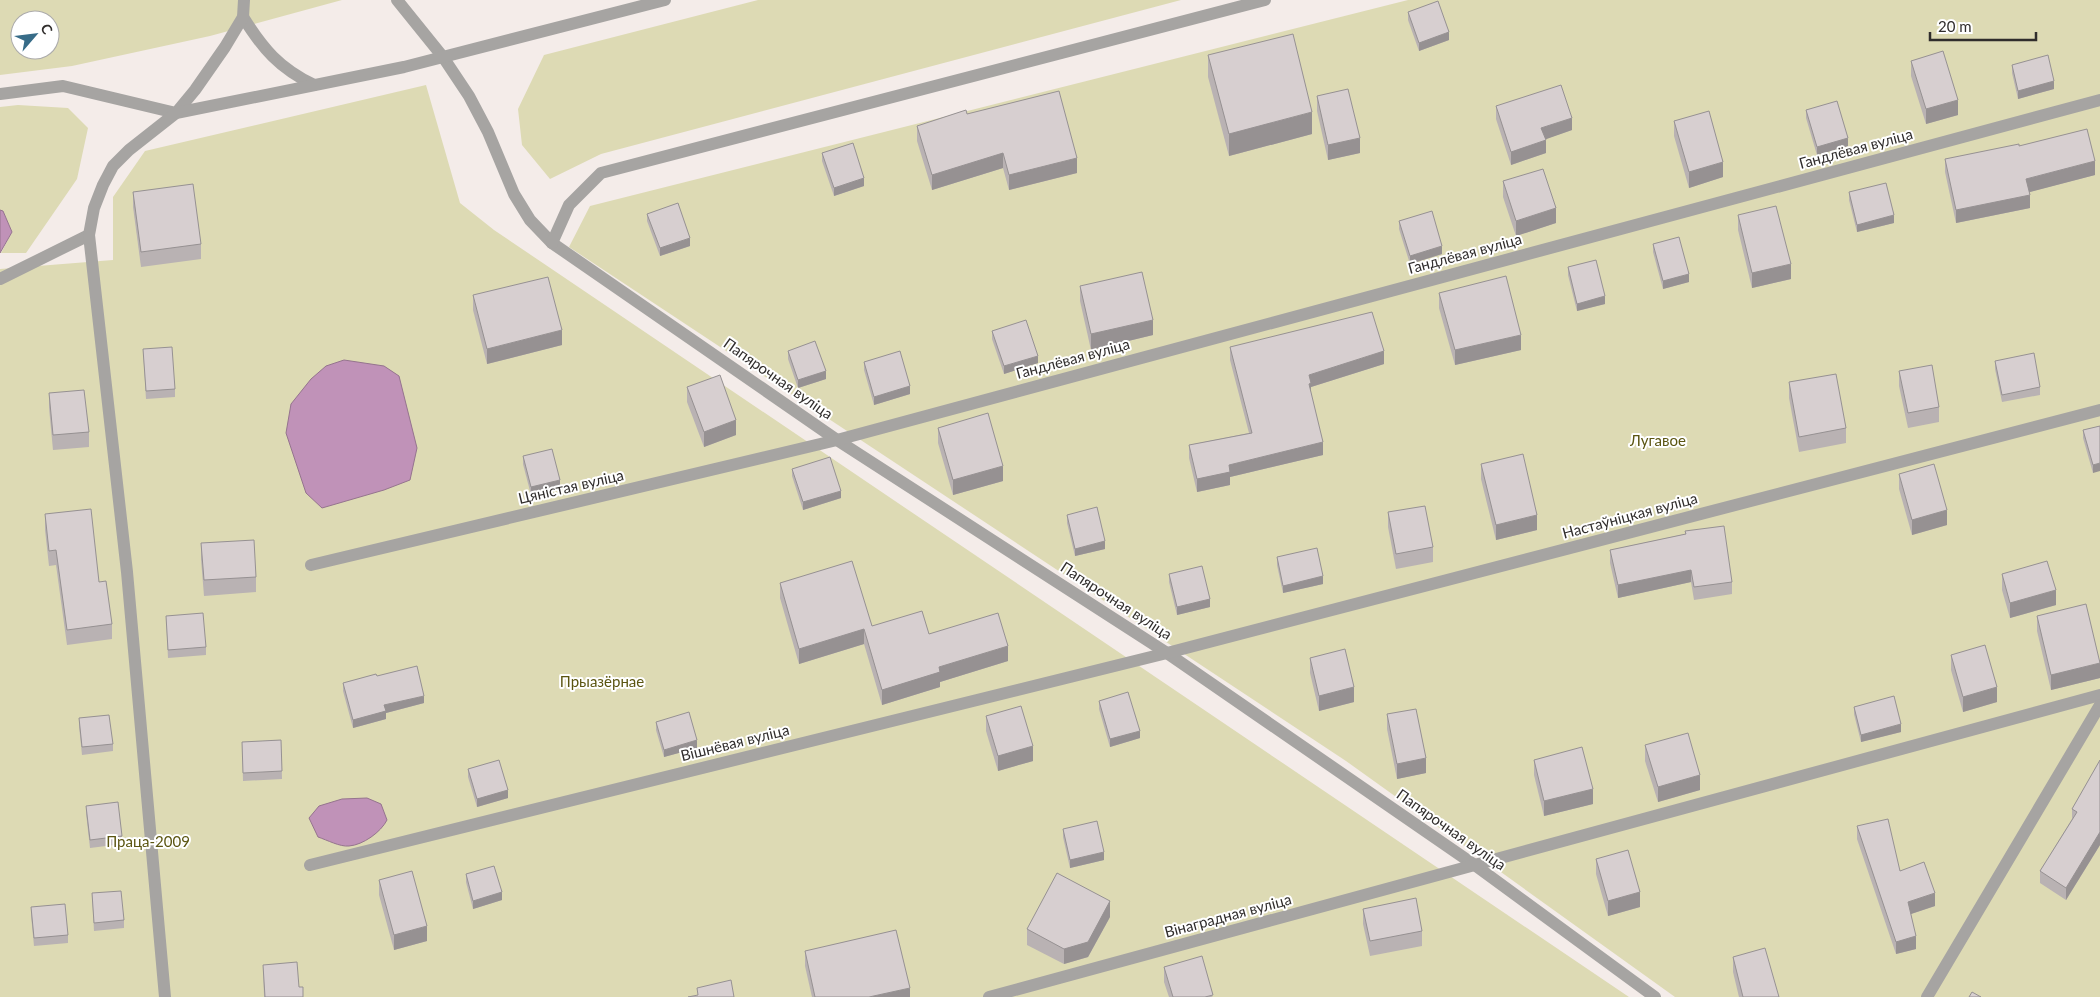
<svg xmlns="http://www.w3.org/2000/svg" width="2100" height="997" font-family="Lato,sans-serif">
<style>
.green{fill:#dddab4;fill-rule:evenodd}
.water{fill:#c092b8;stroke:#95748e}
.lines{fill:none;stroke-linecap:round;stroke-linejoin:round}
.lane{stroke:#a6a4a2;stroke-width:12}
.wall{fill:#b9b2b3}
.shaded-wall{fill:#969192}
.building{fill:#d7cfd0;stroke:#969192}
.labels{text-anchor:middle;stroke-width:4;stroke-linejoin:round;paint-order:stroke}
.street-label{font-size:15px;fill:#302d2c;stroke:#fff}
.park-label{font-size:15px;fill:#5b5511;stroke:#fff}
</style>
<rect width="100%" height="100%" fill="#f4ece9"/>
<g class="green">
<path d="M0,0H342L210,36L72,66L0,75ZM20,20H50V50H20Z"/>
<polygon points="758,0 1181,0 601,154 550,179 522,145 518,109 544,55"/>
<polygon points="1408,0 2100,0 2100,997 1675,997 1346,761 569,247 590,206"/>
<polygon points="426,85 460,203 494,230 1629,997 0,997 0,269 113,260 113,197 145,151"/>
<polygon points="18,105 68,108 88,128 77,179 26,253 1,253 12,232 3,211 0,210 0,107"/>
</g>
<g class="water">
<polygon points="0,210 3,211 12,232 0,253"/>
<polygon points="344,360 384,366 399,376 417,448 410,480 384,490 322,508 306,493 286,433 291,404 311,379 326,366"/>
<path d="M367,798L381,804L387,820C381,832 363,845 349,846C340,847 327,840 318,837L309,818L319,806L342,799Z"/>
</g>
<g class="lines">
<g class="lane">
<polyline points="397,0 443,57 469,96 488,132 514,194 530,220 552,243 837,440 1167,653 1476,866 1655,997"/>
<path d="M243,17C263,49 279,68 314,85"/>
<polyline points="0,94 63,86 176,113 195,90 225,47 243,17 244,0"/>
<polyline points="552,243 569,205 601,173 1265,0"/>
<polyline points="0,279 89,235"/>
<polyline points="311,565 837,440 2100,100"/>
<polyline points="310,865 1167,653 2100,410"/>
<polyline points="165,997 127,572 89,235 94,208 103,185 113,166 129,150 176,113 404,67 665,0"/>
<polyline points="989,997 2100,695"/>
<polyline points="1927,997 2100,705"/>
</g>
</g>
<g class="wall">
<polygon points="1408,12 1449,40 1419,51 1408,20"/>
<polygon points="1208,55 1312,134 1229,156 1208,77"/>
<polygon points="1911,61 1958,115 1926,124 1911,76"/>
<polygon points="2012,65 2054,89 2018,99 2012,73"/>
<polygon points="1317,96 1360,153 1328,160 1317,111"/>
<polygon points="1496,106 1572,130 1545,139 1546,153 1511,165 1496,119"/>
<polygon points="1806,110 1848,146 1817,155 1806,118"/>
<polygon points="967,114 1077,173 1009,190 1003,168 932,190 917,141 917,126"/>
<polygon points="1674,121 1723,177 1689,188 1674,136"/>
<polygon points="2019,146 2095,175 2029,192 2030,208 1956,223 1945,172 1945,159"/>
<polygon points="822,153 864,186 834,196 822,161"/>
<polygon points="1503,181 1556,223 1516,236 1503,197"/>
<polygon points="133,192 201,244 201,259 141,267 133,207"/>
<polygon points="1849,192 1894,223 1857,232 1849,200"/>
<polygon points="647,214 690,246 660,256 647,221"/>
<polygon points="1738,215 1791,279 1752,288 1738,230"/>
<polygon points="1399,221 1442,254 1410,264 1399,229"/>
<polygon points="1653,244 1689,282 1663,289 1653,252"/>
<polygon points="1568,267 1605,304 1577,311 1568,275"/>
<polygon points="1080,286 1153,335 1091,350 1080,301"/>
<polygon points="1439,293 1521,350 1455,365 1439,308"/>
<polygon points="473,295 562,345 487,364 473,310"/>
<polygon points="992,331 1038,363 1004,374 992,339"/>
<polygon points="1230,347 1384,364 1311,387 1311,393 1323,455 1230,477 1230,485 1197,492 1189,458 1189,445 1249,433 1230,360"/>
<polygon points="143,349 175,389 175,397 146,399"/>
<polygon points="788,351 826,379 798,388 788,359"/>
<polygon points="1995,361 2040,387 2040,395 2002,402 1995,369"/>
<polygon points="864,362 910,394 874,405 864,370"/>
<polygon points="1899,371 1939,407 1939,422 1908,428 1899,386"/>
<polygon points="1789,382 1846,428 1846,443 1799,452 1789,398"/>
<polygon points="687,387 736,435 704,447 687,402"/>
<polygon points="49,393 89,432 89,447 53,450 49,408"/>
<polygon points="2100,426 2093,473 2083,438 2083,430"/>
<polygon points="938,428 1003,481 953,495 938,443"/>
<polygon points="523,456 560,488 531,495 523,464"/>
<polygon points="1481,464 1537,530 1496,540 1481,479"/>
<polygon points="792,469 841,498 803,510 792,476"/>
<polygon points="1899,474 1947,525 1912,535 1899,489"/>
<polygon points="1388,512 1433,547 1433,562 1396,569 1388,527"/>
<polygon points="45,514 99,582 112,624 112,639 67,645 56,565 49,566 45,530"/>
<polygon points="1067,515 1105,549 1075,556 1067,523"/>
<polygon points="1685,531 1732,582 1732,594 1694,600 1691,582 1618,598 1610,563 1610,550 1685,534"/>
<polygon points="201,543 256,577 256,592 204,596 201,559"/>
<polygon points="1277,557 1323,584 1283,593 1277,565"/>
<polygon points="1169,574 1210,607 1177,615 1169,582"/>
<polygon points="2002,574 2056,605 2010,618 2002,590"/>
<polygon points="780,583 872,626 929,634 1008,661 940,682 940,687 882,705 864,644 799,664 780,598"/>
<polygon points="166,616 206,647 206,655 168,658"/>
<polygon points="2037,616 2100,678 2051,690 2037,631"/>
<polygon points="1951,655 1997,702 1963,712 1951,670"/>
<polygon points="1310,658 1354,702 1319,711 1310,673"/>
<polygon points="377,676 424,703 386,713 386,719 353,728 343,691 343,683"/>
<polygon points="1099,701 1140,738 1110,747 1099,709"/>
<polygon points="1854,707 1901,732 1861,742 1854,714"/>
<polygon points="1387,714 1426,773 1397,779 1387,729"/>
<polygon points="986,716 1033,761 998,771 986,731"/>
<polygon points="79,718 113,744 113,751 82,755 79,726"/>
<polygon points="656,722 697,748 664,757 656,730"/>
<polygon points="281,740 282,779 243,781 242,742"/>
<polygon points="1645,745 1700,790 1658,802 1645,761"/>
<polygon points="1534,760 1593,804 1544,816 1534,775"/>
<polygon points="2100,760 2100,845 2066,900 2040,883 2040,871 2072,819 2072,809"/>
<polygon points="468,769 508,798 477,807 468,777"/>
<polygon points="86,806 122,836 122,844 90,848 86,813"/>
<polygon points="1857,826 1935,906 1911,914 1916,949 1896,954 1857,839"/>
<polygon points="1063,829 1104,860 1070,868 1063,837"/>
<polygon points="1596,859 1640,907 1608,916 1596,874"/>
<polygon points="466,874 502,900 473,909 466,882"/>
<polygon points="379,880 427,941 394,950 379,895"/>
<polygon points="92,893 124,920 124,928 94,931"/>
<polygon points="31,907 68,935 68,943 34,946 31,915"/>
<polygon points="1363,909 1422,931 1422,946 1370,956 1363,924"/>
<polygon points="1110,917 1088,957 1064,964 1027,945 1027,929"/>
<polygon points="805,951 910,997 812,997 805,966"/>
<polygon points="1733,957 1779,997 1739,997 1733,972"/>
<polygon points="263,965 299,987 303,997 264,997"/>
<polygon points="1164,967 1213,997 1169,997 1164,982"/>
</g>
<g class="shaded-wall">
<polygon points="1449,32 1449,40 1419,51 1419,43"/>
<polygon points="2054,81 2054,89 2018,99 2018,91"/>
<polygon points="1958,100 1958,115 1926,124 1926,109"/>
<polygon points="1312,112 1312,134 1229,156 1229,134"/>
<polygon points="1572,118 1572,130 1541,141 1541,128"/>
<polygon points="1360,138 1360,153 1328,160 1328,145"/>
<polygon points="1848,138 1848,146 1817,155 1817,147"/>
<polygon points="1546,140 1546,153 1511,165 1511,152"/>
<polygon points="1003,153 1003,168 932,190 932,175"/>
<polygon points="1077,158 1077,173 1009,190 1009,175"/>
<polygon points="2095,161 2095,175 2026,193 2026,179"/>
<polygon points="1723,162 1723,177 1689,188 1689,172"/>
<polygon points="864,178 864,186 834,196 834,188"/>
<polygon points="2030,195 2030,208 1956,223 1956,210"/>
<polygon points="1556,208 1556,223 1516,236 1516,221"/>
<polygon points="1894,215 1894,223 1857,232 1857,225"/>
<polygon points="690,238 690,246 660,256 660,248"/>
<polygon points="1442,246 1442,254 1410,264 1410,256"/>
<polygon points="1791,264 1791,279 1752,288 1752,273"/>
<polygon points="1689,274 1689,282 1663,289 1663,281"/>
<polygon points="1605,296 1605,304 1577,311 1577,304"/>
<polygon points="1153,320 1153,335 1091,350 1091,334"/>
<polygon points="562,330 562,345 487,364 487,349"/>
<polygon points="1521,335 1521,350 1455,365 1455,350"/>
<polygon points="1384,351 1384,364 1311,387 1311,396 1309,396 1309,375"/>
<polygon points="1038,356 1038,363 1004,374 1004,366"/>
<polygon points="826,371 826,379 798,388 798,380"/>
<polygon points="910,386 910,394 874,405 874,397"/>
<polygon points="736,420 736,435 704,447 704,432"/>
<polygon points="1323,442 1323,455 1230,477 1230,485 1197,492 1197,479 1229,465"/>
<polygon points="2100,463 2100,471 2093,473 2093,465"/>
<polygon points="1003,466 1003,481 953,495 953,480"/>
<polygon points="560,480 560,488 531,495 531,487"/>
<polygon points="841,491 841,498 803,510 803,502"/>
<polygon points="1947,510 1947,525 1912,535 1912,520"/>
<polygon points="1537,515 1537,530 1496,540 1496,525"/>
<polygon points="1105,541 1105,549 1075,556 1075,549"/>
<polygon points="1691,570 1691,582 1618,598 1618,585"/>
<polygon points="1323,576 1323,584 1283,593 1283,586"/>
<polygon points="2056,590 2056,605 2010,618 2010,603"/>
<polygon points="1210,599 1210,607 1177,615 1177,607"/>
<polygon points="864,629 864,644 799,664 799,649"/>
<polygon points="1008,646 1008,661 940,682 940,687 882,705 882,690 939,667"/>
<polygon points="2100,663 2100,678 2051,690 2051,675"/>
<polygon points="1354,687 1354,702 1319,711 1319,696"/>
<polygon points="1997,687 1997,702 1963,712 1963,697"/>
<polygon points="424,696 424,703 386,713 386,719 353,728 353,720 384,705"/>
<polygon points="1901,724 1901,732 1861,742 1861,735"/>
<polygon points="1140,731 1140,738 1110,747 1110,739"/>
<polygon points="697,740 697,748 664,757 664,750"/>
<polygon points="1033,746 1033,761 998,771 998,756"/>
<polygon points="1426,758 1426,773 1397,779 1397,764"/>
<polygon points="1700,775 1700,790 1658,802 1658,787"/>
<polygon points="1593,789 1593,804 1544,816 1544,801"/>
<polygon points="508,790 508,798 477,807 477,799"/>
<polygon points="2100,832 2100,845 2066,900 2066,888"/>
<polygon points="1104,852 1104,860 1070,868 1070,860"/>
<polygon points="502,892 502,900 473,909 473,901"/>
<polygon points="1640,892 1640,907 1608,916 1608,901"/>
<polygon points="1935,893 1935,906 1908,915 1908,902"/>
<polygon points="1110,901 1110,917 1088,957 1064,964 1064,949"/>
<polygon points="427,926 427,941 394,950 394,935"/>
<polygon points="1916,936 1916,949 1896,954 1896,942"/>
<polygon points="910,988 910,997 869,997"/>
</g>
<g class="building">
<polygon points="1438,1 1449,32 1419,43 1408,12"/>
<polygon points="1293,34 1312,112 1229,134 1208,55"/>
<polygon points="1943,51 1958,100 1926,109 1911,61"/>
<polygon points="2048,55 2054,81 2018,91 2012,65"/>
<polygon points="1561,85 1572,118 1541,128 1546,140 1511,152 1496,106"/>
<polygon points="1348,89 1360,138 1328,145 1317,96"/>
<polygon points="1059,91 1077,158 1009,175 1003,153 932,175 917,126 966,110 967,114"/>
<polygon points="1837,101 1848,138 1817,147 1806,110"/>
<polygon points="1709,111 1723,162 1689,172 1674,121"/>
<polygon points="2087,129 2095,161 2026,179 2030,195 1956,210 1945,159 2019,144 2019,146"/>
<polygon points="853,143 864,178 834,188 822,153"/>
<polygon points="1543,169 1556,208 1516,221 1503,181"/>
<polygon points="1886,183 1894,215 1857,225 1849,192"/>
<polygon points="193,184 201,244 141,252 133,192"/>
<polygon points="678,203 690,238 660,248 647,214"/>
<polygon points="1776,206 1791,264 1752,273 1738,215"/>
<polygon points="1432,211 1442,246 1410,256 1399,221"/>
<polygon points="1679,237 1689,274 1663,281 1653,244"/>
<polygon points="1596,260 1605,296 1577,304 1568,267"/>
<polygon points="1142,272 1153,320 1091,334 1080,286"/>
<polygon points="1506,276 1521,335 1455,350 1439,293"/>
<polygon points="548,277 562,330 487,349 473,295"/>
<polygon points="1372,312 1384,351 1309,375 1311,383 1309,384 1323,442 1229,465 1230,472 1197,479 1189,445 1252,433 1230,347"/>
<polygon points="1026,320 1038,356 1004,366 992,331"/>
<polygon points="815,341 826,371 798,380 788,351"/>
<polygon points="172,347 175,389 146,391 143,349"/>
<polygon points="900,351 910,386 874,397 864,362"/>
<polygon points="2034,353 2040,387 2002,395 1995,361"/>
<polygon points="1932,365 1939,407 1908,413 1899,371"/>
<polygon points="1836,374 1846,428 1799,437 1789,382"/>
<polygon points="720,375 736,420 704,432 687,387"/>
<polygon points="84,390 89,432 53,435 49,393"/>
<polygon points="988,413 1003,466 953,480 938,428"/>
<polygon points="2100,426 2100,463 2093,465 2083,430"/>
<polygon points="552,449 560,480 531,487 523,456"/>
<polygon points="1523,454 1537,515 1496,525 1481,464"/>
<polygon points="830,457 841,491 803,502 792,469"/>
<polygon points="1934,464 1947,510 1912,520 1899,474"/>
<polygon points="1425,506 1433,547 1396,554 1388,512"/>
<polygon points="1097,507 1105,541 1075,549 1067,515"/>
<polygon points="91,509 99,582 106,581 112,624 67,630 56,550 49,551 45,514"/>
<polygon points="1724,526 1732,582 1694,587 1691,570 1618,585 1610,550 1686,534 1685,531"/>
<polygon points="254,540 256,577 204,580 201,543"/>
<polygon points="1317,548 1323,576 1283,586 1277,557"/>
<polygon points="852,561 872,626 922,611 929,634 998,613 1008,646 939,667 940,672 882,690 864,629 799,649 780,583"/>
<polygon points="2047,561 2056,590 2010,603 2002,574"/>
<polygon points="1202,566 1210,599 1177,607 1169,574"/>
<polygon points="2086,604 2100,663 2051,675 2037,616"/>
<polygon points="203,613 206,647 168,650 166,616"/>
<polygon points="1985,645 1997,687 1963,697 1951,655"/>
<polygon points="1345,649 1354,687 1319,696 1310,658"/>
<polygon points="417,666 424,696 384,705 386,711 353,720 343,683 376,674 377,676"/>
<polygon points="1128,692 1140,731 1110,739 1099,701"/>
<polygon points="1894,696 1901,724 1861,735 1854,707"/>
<polygon points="1021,706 1033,746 998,756 986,716"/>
<polygon points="1416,709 1426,758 1397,764 1387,714"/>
<polygon points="689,712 697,740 664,750 656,722"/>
<polygon points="109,715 113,744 82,747 79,718"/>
<polygon points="1688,733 1700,775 1658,787 1645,745"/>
<polygon points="281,740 282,771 243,773 242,742"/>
<polygon points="1582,747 1593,789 1544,801 1534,760"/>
<polygon points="499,760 508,790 477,799 468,769"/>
<polygon points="2100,760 2100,832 2066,888 2040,871 2077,812 2072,809"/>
<polygon points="118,802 122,836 90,840 86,806"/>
<polygon points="1888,819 1900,871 1924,862 1935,893 1908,902 1916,936 1896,942 1857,826"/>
<polygon points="1097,821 1104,852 1070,860 1063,829"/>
<polygon points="1628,850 1640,892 1608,901 1596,859"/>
<polygon points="494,866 502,892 473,901 466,874"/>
<polygon points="412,871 427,926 394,935 379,880"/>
<polygon points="1057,873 1110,901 1088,942 1064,949 1027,929"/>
<polygon points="121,891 124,920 94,923 92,893"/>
<polygon points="1416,898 1422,931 1370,941 1363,909"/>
<polygon points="65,904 68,935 34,938 31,907"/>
<polygon points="896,930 910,988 869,997 815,997 805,951"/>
<polygon points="1765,948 1779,997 1743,997 1733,957"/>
<polygon points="1202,956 1213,995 1205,997 1173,997 1164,967"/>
<polygon points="297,962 299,987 303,987 303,997 265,997 263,965"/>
<polygon points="731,980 734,997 688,997 698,995 697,988"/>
<polygon points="1972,992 1981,997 1969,997"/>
</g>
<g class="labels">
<g class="street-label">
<text transform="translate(1856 149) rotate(-15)" y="5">Гандлёвая вуліца</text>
<text transform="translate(1465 254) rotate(-15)" y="5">Гандлёвая вуліца</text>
<text transform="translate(1073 359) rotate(-15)" y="5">Гандлёвая вуліца</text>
<text transform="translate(778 379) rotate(35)" y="5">Папярочная вуліца</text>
<text transform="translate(571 487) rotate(-13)" y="5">Цяністая вуліца</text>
<text transform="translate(1630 516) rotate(-15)" y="5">Настаўніцкая вуліца</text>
<text transform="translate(1116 601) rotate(33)" y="5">Папярочная вуліца</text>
<text transform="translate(735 743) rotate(-14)" y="5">Вішнёвая вуліца</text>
<text transform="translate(1451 830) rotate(35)" y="5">Папярочная вуліца</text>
<text transform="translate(1228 916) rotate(-15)" y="5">Вінаградная вуліца</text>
</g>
<g class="park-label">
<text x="1658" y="446">Лугавое</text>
<text x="602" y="687">Прыазёрнае</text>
<text x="148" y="847">Праца-2009</text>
</g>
</g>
<g transform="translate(35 35) rotate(62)"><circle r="24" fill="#ffffff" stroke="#acabab"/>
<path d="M0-4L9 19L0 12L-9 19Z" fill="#376c88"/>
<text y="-8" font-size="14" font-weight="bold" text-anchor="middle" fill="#302d2c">С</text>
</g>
<path d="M1930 32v8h106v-8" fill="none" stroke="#302d2c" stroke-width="2.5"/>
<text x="1938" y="32" font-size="15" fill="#302d2c" stroke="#ffffff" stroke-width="4" paint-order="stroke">20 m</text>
</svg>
